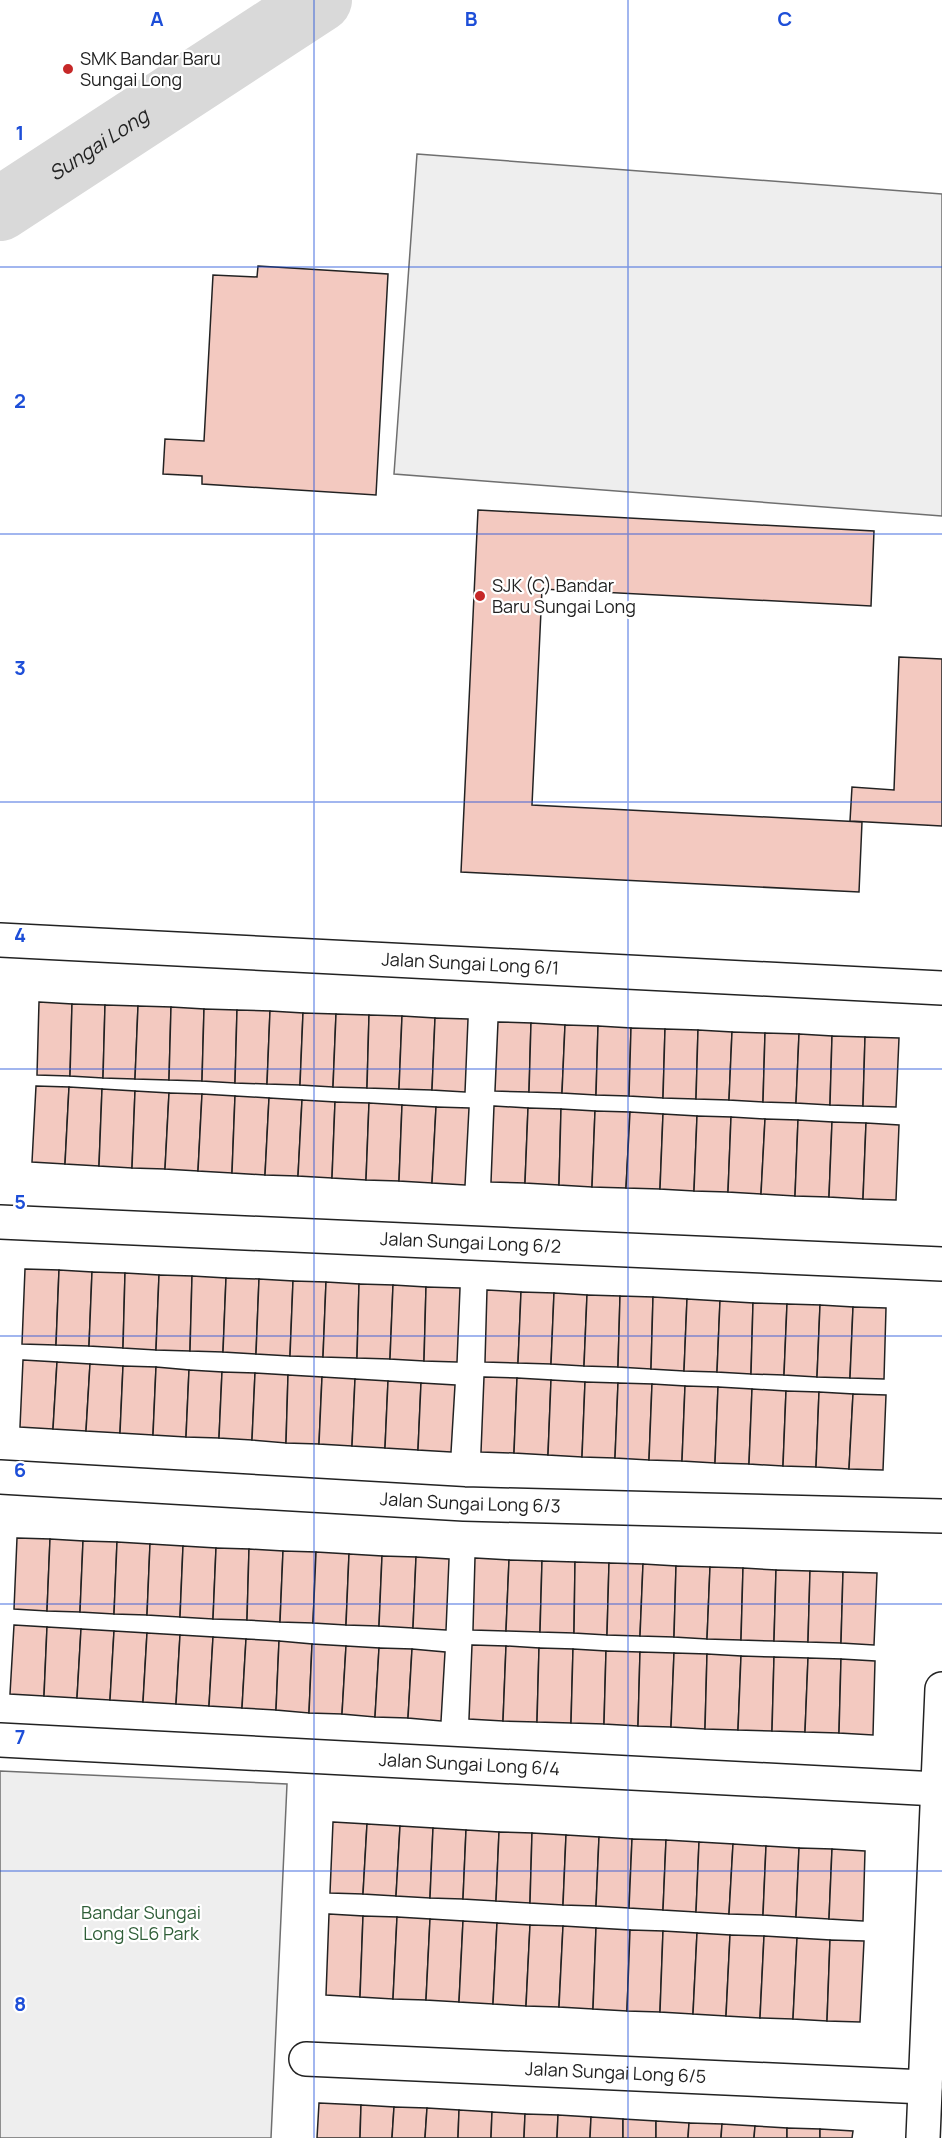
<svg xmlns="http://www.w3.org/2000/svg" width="942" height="2138" font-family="Manrope,sans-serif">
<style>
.green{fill:#eee;stroke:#6f6f6f;stroke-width:1.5}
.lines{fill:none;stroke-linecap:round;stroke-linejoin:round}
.river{stroke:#d9d9d9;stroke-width:64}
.building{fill:#f3c9c0;stroke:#222;stroke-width:1.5}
.minor-casing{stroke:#222;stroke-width:36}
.minor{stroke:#fff;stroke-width:33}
.grid{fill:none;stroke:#1d4ed8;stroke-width:1.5;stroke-opacity:0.55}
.poi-dot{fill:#c62828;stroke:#fff;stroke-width:2}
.labels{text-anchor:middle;stroke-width:4.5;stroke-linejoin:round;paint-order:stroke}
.poi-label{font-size:18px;fill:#222;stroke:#fff;text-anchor:start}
.street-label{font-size:18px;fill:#222;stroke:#fff}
.park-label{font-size:18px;fill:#2f5e38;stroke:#fff}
.water-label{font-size:20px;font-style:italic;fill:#222;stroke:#fff}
.grid-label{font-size:20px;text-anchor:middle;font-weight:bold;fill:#1d4ed8;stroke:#fff;stroke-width:4.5;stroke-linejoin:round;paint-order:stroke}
</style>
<rect width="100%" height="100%" fill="#fff"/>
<g class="green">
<polygon points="417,154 942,194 942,516 394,474"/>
<polygon points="0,1771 287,1784 271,2138 0,2138"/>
</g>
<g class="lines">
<path class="river" id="s1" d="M0,209L320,0"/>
</g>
<g class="building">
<polygon points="258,266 388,274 376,495 202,484 202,476 163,474 165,439 204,441 213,275 257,277"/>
<polygon points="478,510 874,531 871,606 542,589 532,805 862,822 859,892 461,872"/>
<polygon points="899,657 942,659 942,826 850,821 852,787 894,790"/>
<polygon points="39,1002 72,1004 70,1076 37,1075"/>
<polygon points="72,1004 105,1005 103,1078 70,1076"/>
<polygon points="105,1005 138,1006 135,1079 103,1078"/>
<polygon points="138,1006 171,1007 169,1080 135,1079"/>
<polygon points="171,1007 204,1009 202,1081 169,1080"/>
<polygon points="204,1009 237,1010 235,1083 202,1081"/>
<polygon points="237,1010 270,1011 267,1084 235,1083"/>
<polygon points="270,1011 303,1013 300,1085 267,1084"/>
<polygon points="303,1013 336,1014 333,1087 300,1085"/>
<polygon points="336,1014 369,1015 367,1088 333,1087"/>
<polygon points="369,1015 402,1016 399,1089 367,1088"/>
<polygon points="402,1016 435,1018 432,1090 399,1089"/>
<polygon points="435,1018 468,1019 465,1092 432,1090"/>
<polygon points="498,1022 531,1023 529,1092 495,1091"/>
<polygon points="531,1023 565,1025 562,1093 529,1092"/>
<polygon points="565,1025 598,1026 596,1095 562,1093"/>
<polygon points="598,1026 631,1028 629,1096 596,1095"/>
<polygon points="631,1028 665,1029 663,1098 629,1096"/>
<polygon points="665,1029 698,1030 696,1099 663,1098"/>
<polygon points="698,1030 732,1032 729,1100 696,1099"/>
<polygon points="732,1032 765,1033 763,1102 729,1100"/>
<polygon points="765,1033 799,1034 796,1103 763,1102"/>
<polygon points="799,1034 832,1036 830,1105 796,1103"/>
<polygon points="832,1036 865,1037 863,1106 830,1105"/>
<polygon points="865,1037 899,1038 896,1107 863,1106"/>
<polygon points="36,1086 69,1087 65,1164 32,1162"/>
<polygon points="69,1087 102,1089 99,1166 65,1164"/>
<polygon points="102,1089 135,1091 132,1168 99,1166"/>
<polygon points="135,1091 169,1093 165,1169 132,1168"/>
<polygon points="169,1093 202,1094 198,1171 165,1169"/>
<polygon points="202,1094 235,1096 232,1173 198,1171"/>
<polygon points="235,1096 269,1098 265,1175 232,1173"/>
<polygon points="269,1098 302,1100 298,1176 265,1175"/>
<polygon points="302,1100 335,1102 332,1178 298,1176"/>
<polygon points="335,1102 369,1103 366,1180 332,1178"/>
<polygon points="369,1103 402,1105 399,1181 366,1180"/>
<polygon points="402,1105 436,1107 432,1183 399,1181"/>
<polygon points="494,1106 528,1108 525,1183 491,1182"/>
<polygon points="436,1107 469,1108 465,1185 432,1183"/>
<polygon points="528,1108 561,1109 559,1185 525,1183"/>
<polygon points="561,1109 595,1111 592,1187 559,1185"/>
<polygon points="595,1111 630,1112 626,1188 592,1187"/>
<polygon points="630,1112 663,1114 660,1189 626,1188"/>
<polygon points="663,1114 697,1116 694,1191 660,1189"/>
<polygon points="697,1116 731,1117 728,1192 694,1191"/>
<polygon points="731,1117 765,1119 761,1194 728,1192"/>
<polygon points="765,1119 798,1120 795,1196 761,1194"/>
<polygon points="798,1120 832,1122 829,1197 795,1196"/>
<polygon points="832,1122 866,1123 863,1199 829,1197"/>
<polygon points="866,1123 899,1125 896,1200 863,1199"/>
<polygon points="25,1269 59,1270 56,1345 22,1344"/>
<polygon points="59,1270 92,1272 89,1346 56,1345"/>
<polygon points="92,1272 125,1273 123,1348 89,1346"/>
<polygon points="125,1273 159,1275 156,1350 123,1348"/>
<polygon points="159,1275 192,1276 190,1351 156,1350"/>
<polygon points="192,1276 226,1278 223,1352 190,1351"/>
<polygon points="226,1278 259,1279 256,1354 223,1352"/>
<polygon points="259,1279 293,1281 290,1356 256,1354"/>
<polygon points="293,1281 326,1282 323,1357 290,1356"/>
<polygon points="326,1282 359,1284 357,1358 323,1357"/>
<polygon points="359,1284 393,1285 390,1359 357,1358"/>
<polygon points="393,1285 426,1287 424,1361 390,1359"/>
<polygon points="426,1287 460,1288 457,1362 424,1361"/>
<polygon points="487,1290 521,1292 518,1363 485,1362"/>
<polygon points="521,1292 554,1293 551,1364 518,1363"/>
<polygon points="554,1293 587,1295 584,1366 551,1364"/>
<polygon points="587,1295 620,1296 618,1367 584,1366"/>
<polygon points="620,1296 653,1297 651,1369 618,1367"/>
<polygon points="653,1297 687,1299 684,1371 651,1369"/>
<polygon points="687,1299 720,1301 717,1372 684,1371"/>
<polygon points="720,1301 753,1303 751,1374 717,1372"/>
<polygon points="753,1303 787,1304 784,1375 751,1374"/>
<polygon points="787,1304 820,1305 817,1377 784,1375"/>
<polygon points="820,1305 853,1307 850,1378 817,1377"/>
<polygon points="853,1307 886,1308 884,1379 850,1378"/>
<polygon points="23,1360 57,1362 53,1429 20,1427"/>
<polygon points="57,1362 90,1364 86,1431 53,1429"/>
<polygon points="90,1364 123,1366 120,1433 86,1431"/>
<polygon points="123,1366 156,1367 153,1435 120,1433"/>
<polygon points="156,1367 189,1370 186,1437 153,1435"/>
<polygon points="189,1370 222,1372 219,1438 186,1437"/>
<polygon points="222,1372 255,1373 252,1440 219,1438"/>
<polygon points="255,1373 288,1375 286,1443 252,1440"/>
<polygon points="288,1375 322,1377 319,1444 286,1443"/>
<polygon points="322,1377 355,1379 352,1446 319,1444"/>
<polygon points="484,1377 517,1378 514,1453 481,1452"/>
<polygon points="517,1378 551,1380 548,1455 514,1453"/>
<polygon points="355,1379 388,1381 385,1448 352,1446"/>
<polygon points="551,1380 585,1382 582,1457 548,1455"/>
<polygon points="388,1381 421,1383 418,1450 385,1448"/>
<polygon points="585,1382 618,1383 615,1458 582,1457"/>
<polygon points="421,1383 455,1385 451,1452 418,1450"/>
<polygon points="618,1383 652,1384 649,1460 615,1458"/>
<polygon points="652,1384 685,1386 682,1461 649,1460"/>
<polygon points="685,1386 718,1387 715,1463 682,1461"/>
<polygon points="718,1387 752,1389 749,1464 715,1463"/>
<polygon points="752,1389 786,1391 783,1466 749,1464"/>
<polygon points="786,1391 819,1392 816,1467 783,1466"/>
<polygon points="819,1392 853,1394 849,1469 816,1467"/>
<polygon points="853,1394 886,1395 883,1470 849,1469"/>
<polygon points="17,1538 50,1539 47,1611 14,1609"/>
<polygon points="50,1539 83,1541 80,1612 47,1611"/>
<polygon points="83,1541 117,1542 114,1614 80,1612"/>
<polygon points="117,1542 150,1544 147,1615 114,1614"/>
<polygon points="150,1544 183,1546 180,1617 147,1615"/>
<polygon points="183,1546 216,1548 213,1619 180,1617"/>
<polygon points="216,1548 249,1549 247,1620 213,1619"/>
<polygon points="249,1549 283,1551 280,1622 247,1620"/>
<polygon points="283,1551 316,1552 313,1623 280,1622"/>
<polygon points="316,1552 349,1554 346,1625 313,1623"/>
<polygon points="349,1554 382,1556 379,1626 346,1625"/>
<polygon points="382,1556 416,1557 413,1628 379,1626"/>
<polygon points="416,1557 449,1559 446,1630 413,1628"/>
<polygon points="475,1558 509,1560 506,1631 473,1630"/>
<polygon points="509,1560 542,1561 540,1632 506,1631"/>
<polygon points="542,1561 575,1562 574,1633 540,1632"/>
<polygon points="575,1562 609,1563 607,1635 574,1633"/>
<polygon points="609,1563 643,1564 640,1636 607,1635"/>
<polygon points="643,1564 676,1566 674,1637 640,1636"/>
<polygon points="676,1566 710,1567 707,1639 674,1637"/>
<polygon points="710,1567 743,1568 741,1640 707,1639"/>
<polygon points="743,1568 776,1570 774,1641 741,1640"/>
<polygon points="776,1570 810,1571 808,1642 774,1641"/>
<polygon points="810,1571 843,1572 841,1643 808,1642"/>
<polygon points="843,1572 877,1573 874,1645 841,1643"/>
<polygon points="14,1625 47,1627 44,1696 10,1694"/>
<polygon points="47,1627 81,1629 77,1698 44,1696"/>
<polygon points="81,1629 114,1631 110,1700 77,1698"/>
<polygon points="114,1631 147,1633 143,1702 110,1700"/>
<polygon points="147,1633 180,1635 176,1704 143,1702"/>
<polygon points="180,1635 213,1637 209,1706 176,1704"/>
<polygon points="213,1637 246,1639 242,1708 209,1706"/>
<polygon points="246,1639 279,1641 276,1710 242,1708"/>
<polygon points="279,1641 312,1644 309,1713 276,1710"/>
<polygon points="312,1644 346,1646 342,1714 309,1713"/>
<polygon points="472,1645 506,1646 503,1721 469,1719"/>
<polygon points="346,1646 379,1648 375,1717 342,1714"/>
<polygon points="506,1646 539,1648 537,1722 503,1721"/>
<polygon points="379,1648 412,1649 408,1718 375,1717"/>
<polygon points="539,1648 573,1649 571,1723 537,1722"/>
<polygon points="412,1649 445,1652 441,1721 408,1718"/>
<polygon points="573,1649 606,1651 604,1724 571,1723"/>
<polygon points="606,1651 640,1652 638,1726 604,1724"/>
<polygon points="640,1652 674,1653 671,1727 638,1726"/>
<polygon points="674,1653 707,1654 705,1729 671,1727"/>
<polygon points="707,1654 741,1656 738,1730 705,1729"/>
<polygon points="741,1656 774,1657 772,1731 738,1730"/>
<polygon points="774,1657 808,1658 805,1732 772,1731"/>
<polygon points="808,1658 841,1659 839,1733 805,1732"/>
<polygon points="841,1659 875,1661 873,1735 839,1733"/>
<polygon points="333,1822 367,1824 363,1894 330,1893"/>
<polygon points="367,1824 400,1826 396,1896 363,1894"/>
<polygon points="400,1826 433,1828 430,1898 396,1896"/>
<polygon points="433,1828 466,1830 463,1899 430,1898"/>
<polygon points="466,1830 499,1832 496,1901 463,1899"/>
<polygon points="499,1832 532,1833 530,1903 496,1901"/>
<polygon points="532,1833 566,1835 563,1905 530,1903"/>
<polygon points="566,1835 599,1837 596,1906 563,1905"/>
<polygon points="599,1837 632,1839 629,1908 596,1906"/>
<polygon points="632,1839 666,1840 663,1910 629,1908"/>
<polygon points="666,1840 699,1842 696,1912 663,1910"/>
<polygon points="699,1842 733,1844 729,1914 696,1912"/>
<polygon points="733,1844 766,1846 763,1915 729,1914"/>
<polygon points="766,1846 799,1848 796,1917 763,1915"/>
<polygon points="799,1848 832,1849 829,1919 796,1917"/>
<polygon points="832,1849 865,1851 863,1921 829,1919"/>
<polygon points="329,1914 363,1916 360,1997 326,1995"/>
<polygon points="363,1916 397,1917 393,1999 360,1997"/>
<polygon points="397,1917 430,1919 426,2000 393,1999"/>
<polygon points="430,1919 463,1921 459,2002 426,2000"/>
<polygon points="463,1921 497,1923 493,2004 459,2002"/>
<polygon points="497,1923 530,1925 526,2006 493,2004"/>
<polygon points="530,1925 563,1926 559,2007 526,2006"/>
<polygon points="563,1926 596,1928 593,2009 559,2007"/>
<polygon points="596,1928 630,1930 627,2011 593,2009"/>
<polygon points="630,1930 663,1931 660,2012 627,2011"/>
<polygon points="663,1931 697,1933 693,2014 660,2012"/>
<polygon points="697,1933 730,1935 726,2016 693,2014"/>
<polygon points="730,1935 764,1936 760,2018 726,2016"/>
<polygon points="764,1936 797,1938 793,2019 760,2018"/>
<polygon points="797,1938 830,1940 827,2021 793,2019"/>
<polygon points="830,1940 864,1941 860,2022 827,2021"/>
<polygon points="319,2103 361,2105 360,2138 317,2138"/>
<polygon points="361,2105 394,2107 392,2138 360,2138"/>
<polygon points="394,2107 427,2108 425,2138 392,2138"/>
<polygon points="427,2108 459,2110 458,2138 425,2138"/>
<polygon points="459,2110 492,2112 491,2138 458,2138"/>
<polygon points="492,2112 525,2114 524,2138 491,2138"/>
<polygon points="525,2114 558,2115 557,2138 524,2138"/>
<polygon points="558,2115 591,2117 590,2138 557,2138"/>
<polygon points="591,2117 623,2119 623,2138 590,2138"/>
<polygon points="623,2119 656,2121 656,2138 623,2138"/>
<polygon points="656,2121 689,2123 688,2138 656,2138"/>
<polygon points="689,2123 722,2124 721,2138 688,2138"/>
<polygon points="722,2124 755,2126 754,2138 721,2138"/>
<polygon points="755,2126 787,2128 787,2138 754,2138"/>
<polygon points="787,2128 820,2129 820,2138 787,2138"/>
<polygon points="820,2129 853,2131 852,2138 820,2138"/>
</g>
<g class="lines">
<defs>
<g id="minor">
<path id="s2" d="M0,940L942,988"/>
<path id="s3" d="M0,1222L942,1264"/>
<path id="s4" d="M0,1477L464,1504L942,1516"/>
<path id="s5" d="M0,1740L937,1789"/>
<path id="s6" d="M306,2059L925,2087"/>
<polyline points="923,2138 942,1689"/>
</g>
</defs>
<use href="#minor" class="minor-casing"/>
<use href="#minor" class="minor"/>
</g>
<path class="grid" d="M314,0V2138M628,0V2138M0,267H942M0,534H942M0,802H942M0,1069H942M0,1336H942M0,1604H942M0,1871H942"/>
<g class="poi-dot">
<circle cx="68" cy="69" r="6"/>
<circle cx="480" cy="596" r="6"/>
</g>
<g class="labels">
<g class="poi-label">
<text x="80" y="65">SMK Bandar Baru<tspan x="80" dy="21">Sungai Long</tspan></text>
<text x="492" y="592">SJK (C) Bandar<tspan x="492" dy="21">Baru Sungai Long</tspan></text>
</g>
<g class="street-label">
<text dy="6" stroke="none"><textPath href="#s2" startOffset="471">Jalan Sungai Long 6/1</textPath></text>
<text dy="6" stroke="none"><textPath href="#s3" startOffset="471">Jalan Sungai Long 6/2</textPath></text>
<text dy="6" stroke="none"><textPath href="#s4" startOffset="471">Jalan Sungai Long 6/3</textPath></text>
<text dy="6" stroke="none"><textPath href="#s5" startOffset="470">Jalan Sungai Long 6/4</textPath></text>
<text dy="6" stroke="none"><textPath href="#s6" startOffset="310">Jalan Sungai Long 6/5</textPath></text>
</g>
<g class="park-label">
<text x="141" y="1919">Bandar Sungai<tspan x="141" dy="21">Long SL6 Park</tspan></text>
</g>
<g class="water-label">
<text dy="7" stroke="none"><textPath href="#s1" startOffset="118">Sungai Long</textPath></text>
</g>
</g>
<g class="grid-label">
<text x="157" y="26">A</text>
<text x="471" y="26">B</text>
<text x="785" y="26">C</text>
<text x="20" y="140">1</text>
<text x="20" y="408">2</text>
<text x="20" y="675">3</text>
<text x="20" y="942">4</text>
<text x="20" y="1209">5</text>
<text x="20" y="1477">6</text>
<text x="20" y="1744">7</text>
<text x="20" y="2011">8</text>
</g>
</svg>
